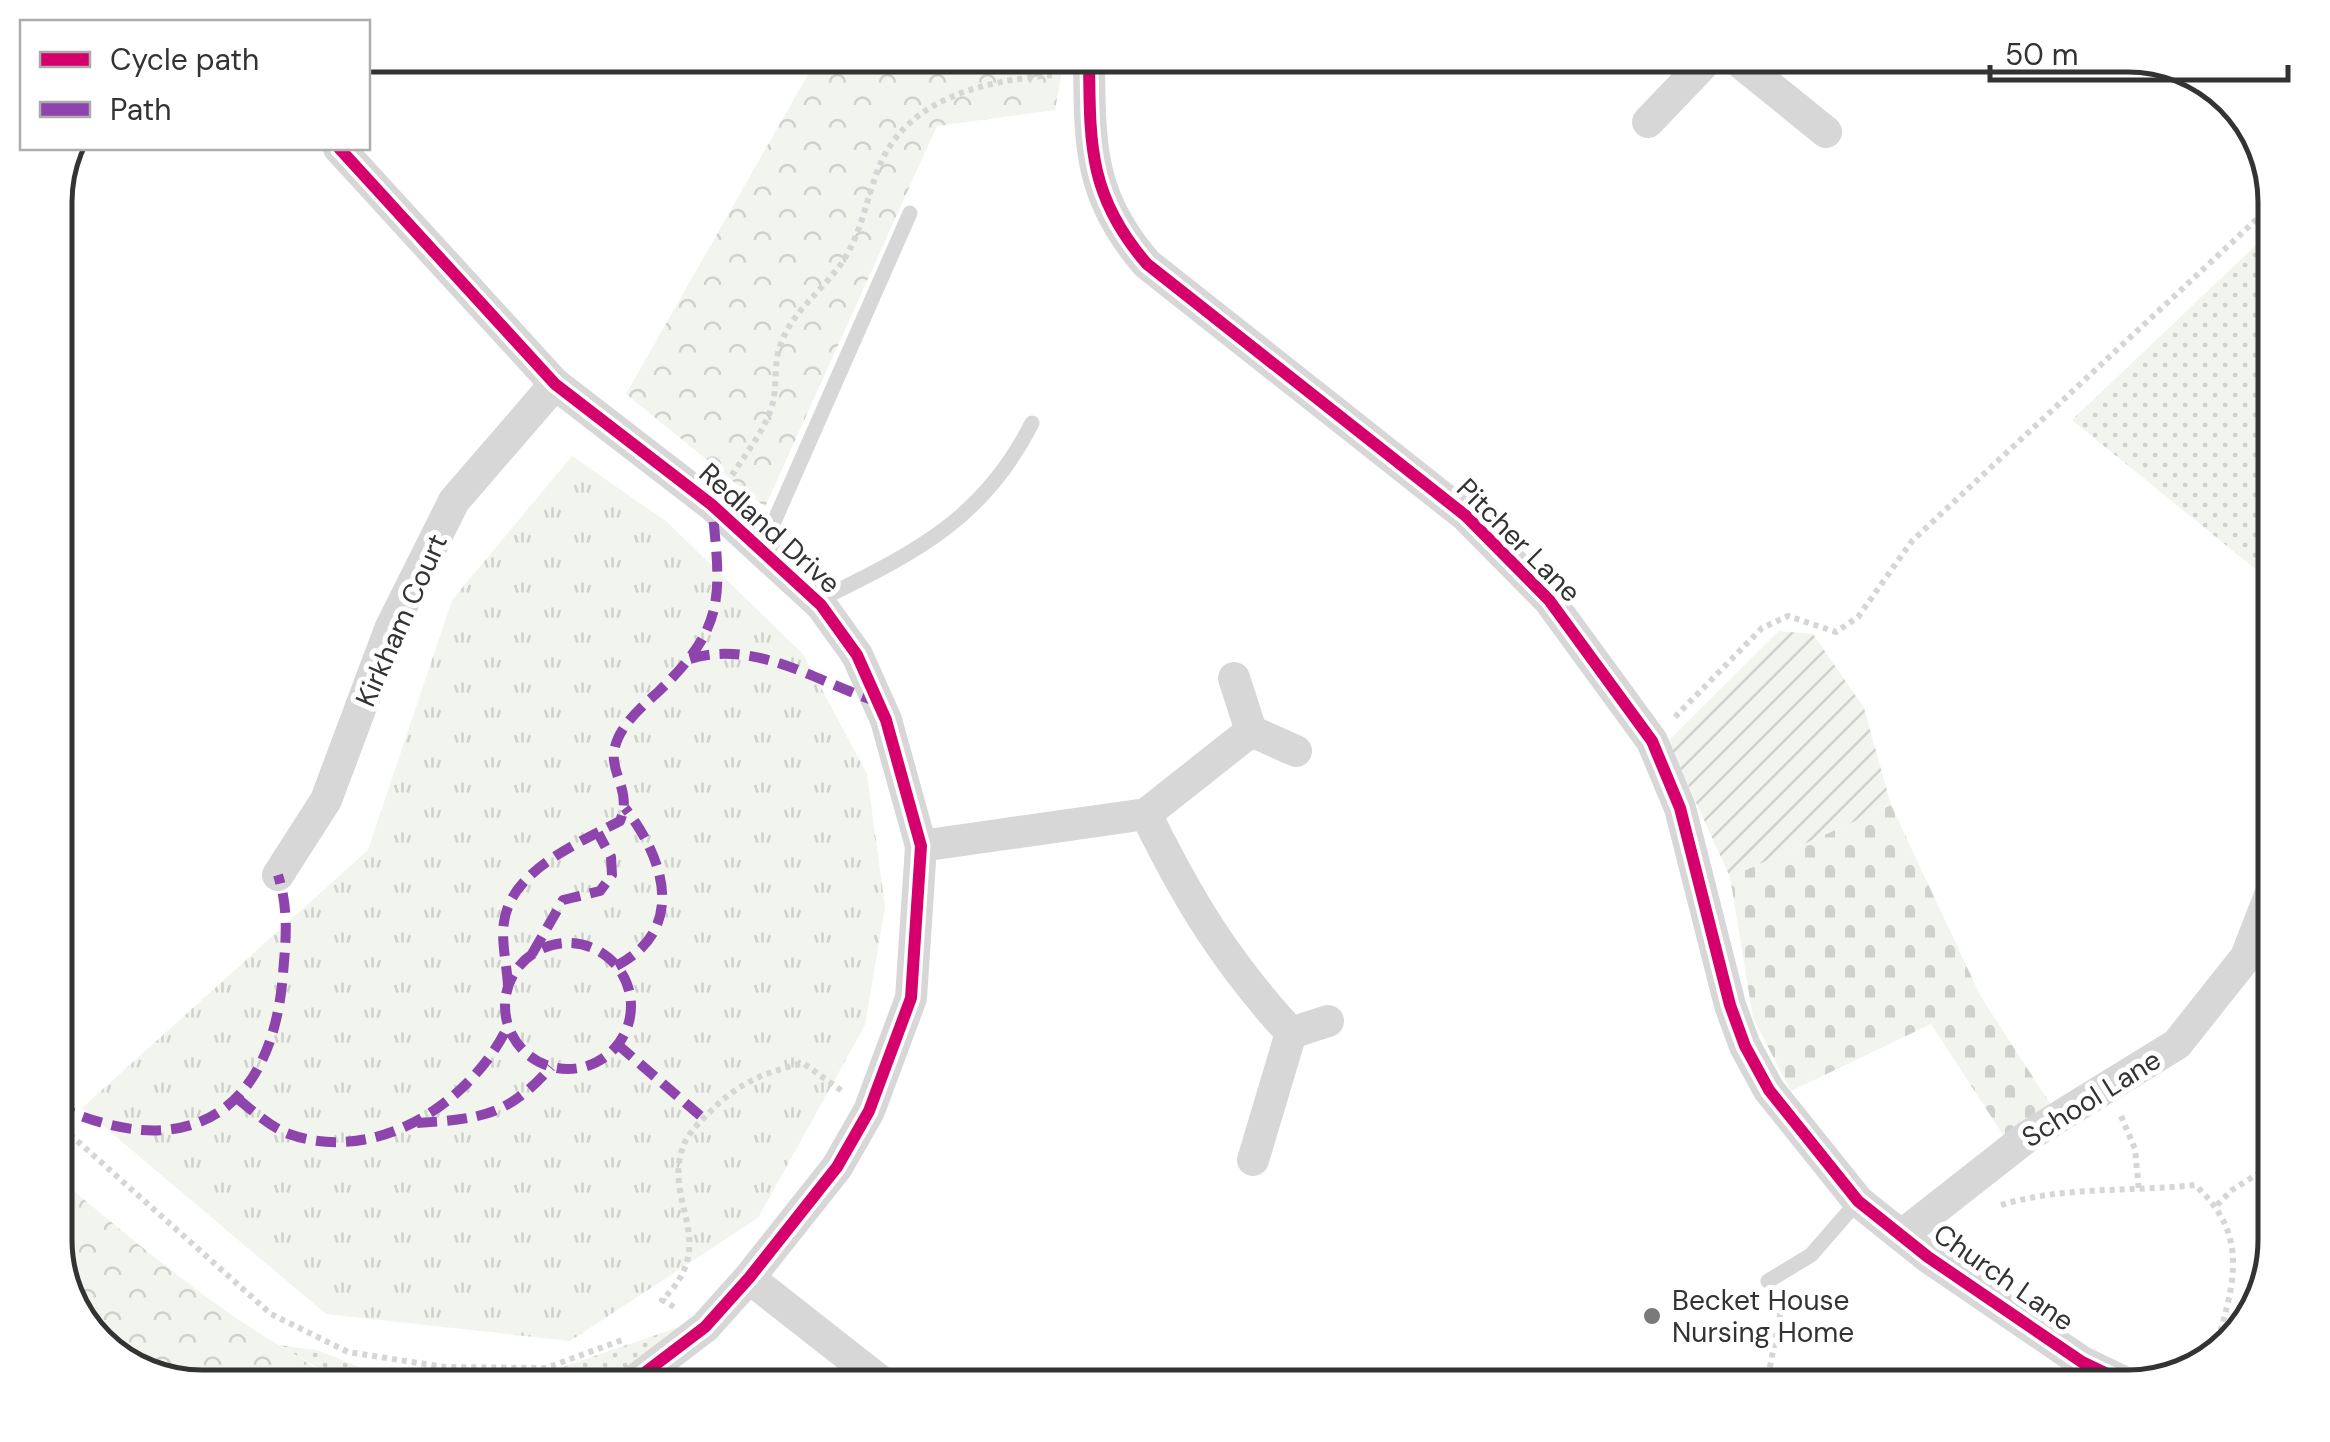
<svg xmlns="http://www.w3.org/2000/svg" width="2330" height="1442" font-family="'DM Sans',sans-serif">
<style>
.grass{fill:url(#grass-dots)}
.forest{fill:url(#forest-crowns)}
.cemetery{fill:url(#cemetery-stones)}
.park{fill:url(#park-tufts)}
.garden{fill:url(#garden-furrows)}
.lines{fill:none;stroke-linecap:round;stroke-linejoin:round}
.path{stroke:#d6d6d6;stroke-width:6;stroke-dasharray:5 5;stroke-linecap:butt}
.service{stroke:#d7d7d7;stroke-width:15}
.minor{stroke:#d7d7d7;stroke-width:32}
.quiet{stroke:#8e44ad;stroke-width:10;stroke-dasharray:20 10;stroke-linecap:butt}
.cycleway-casing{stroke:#fff;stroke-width:19}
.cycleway{stroke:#d6006c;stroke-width:12}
.poi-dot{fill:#7a7a7a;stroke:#fff;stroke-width:4}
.labels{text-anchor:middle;stroke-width:10;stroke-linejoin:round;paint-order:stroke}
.street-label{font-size:28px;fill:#333;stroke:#fff}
.poi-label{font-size:28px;fill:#333;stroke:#fff;text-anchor:start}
.rim{fill:none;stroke:#333;stroke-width:5}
</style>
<defs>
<pattern id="grass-dots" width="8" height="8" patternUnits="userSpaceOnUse" patternTransform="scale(2.5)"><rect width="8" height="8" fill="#f1f5ed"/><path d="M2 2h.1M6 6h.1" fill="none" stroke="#cfd2cc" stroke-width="1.8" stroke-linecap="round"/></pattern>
<pattern id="forest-crowns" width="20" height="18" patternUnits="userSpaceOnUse" patternTransform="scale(2.5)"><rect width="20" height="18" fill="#f1f5ed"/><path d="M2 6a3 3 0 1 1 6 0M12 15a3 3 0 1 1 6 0" fill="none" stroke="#cfd2cc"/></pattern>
<pattern id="cemetery-stones" width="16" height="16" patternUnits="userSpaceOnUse" patternTransform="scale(2.5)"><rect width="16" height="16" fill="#f1f5ed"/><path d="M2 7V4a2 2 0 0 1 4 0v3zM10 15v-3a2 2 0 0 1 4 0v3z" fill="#cfd2cc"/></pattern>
<pattern id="park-tufts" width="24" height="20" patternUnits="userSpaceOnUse" patternTransform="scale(2.5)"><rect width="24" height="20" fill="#f1f5ed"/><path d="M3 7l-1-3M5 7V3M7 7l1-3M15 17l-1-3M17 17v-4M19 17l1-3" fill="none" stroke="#cfd2cc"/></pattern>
<pattern id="garden-furrows" width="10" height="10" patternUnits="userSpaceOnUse" patternTransform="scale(2.5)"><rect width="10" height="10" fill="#f1f5ed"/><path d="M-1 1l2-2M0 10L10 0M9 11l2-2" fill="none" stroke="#cfd2cc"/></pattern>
</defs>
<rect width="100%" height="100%" fill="#fff"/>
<g class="grass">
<polygon points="2275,227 2275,585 2072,420"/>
<polygon points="682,1326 667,1343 596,1387 338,1387 321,1370 279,1345 317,1350 359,1367 429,1377 548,1372"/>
</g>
<g class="forest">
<polygon points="819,55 1065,55 1055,110 937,126 765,507 626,394"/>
<path d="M55,1175C114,1225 173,1274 236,1318C270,1342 308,1358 338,1387C214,1387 88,1405 56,1252C51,1228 55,1200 55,1175Z"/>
</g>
<polygon class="cemetery" points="1891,805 1981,997 2053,1108 2005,1138 1931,1024 1791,1091 1753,1018 1730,877"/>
<polygon class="park" points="572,456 667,522 803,654 867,774 885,907 865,1025 758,1218 570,1341 326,1314 82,1108 368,850 452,600"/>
<polygon class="garden" points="1779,631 1813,634 1864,708 1891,805 1730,877 1668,741"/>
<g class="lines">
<g class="path">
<path d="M732,475C747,452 766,429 773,402C777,385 774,366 779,349C791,311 819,295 841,264C860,237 866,202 877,172C904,98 983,81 1053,75"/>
<polyline points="1675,717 1762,628 1788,616 1836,632 1858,617 1912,541 2257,219 2275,198"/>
<polyline points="2121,1116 2135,1149 2139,1191"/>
<polyline points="55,1121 271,1314 348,1352 444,1367 546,1368 625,1339"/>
<path d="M2001,1205C2063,1186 2130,1192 2195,1185C2243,1229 2238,1270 2221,1329L2230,1339"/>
<polyline points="2217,1205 2232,1190 2275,1163"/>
<path d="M674,1307L662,1300C723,1242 659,1200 685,1142C690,1131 702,1120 710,1112C737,1083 766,1072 803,1063L842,1091"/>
<polyline points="1766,1387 1782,1305"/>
</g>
<g class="service">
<polyline points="762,549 910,213"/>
<path d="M817,601C912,554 982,522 1032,423"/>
<polyline points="1768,1281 1811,1255 1858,1201"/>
</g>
<g class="minor">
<path d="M1089,55C1090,142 1087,195 1147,264L1466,516L1549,600L1652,741L1680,808L1730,1005L1745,1046L1769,1090L1858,1201L1928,1257L2082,1362L2132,1386"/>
<polyline points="1731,55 1826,132"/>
<polyline points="1648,122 1712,55"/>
<polyline points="339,148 555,384 712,505 821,605 857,655 886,720 921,846 911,998 869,1111 837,1167 749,1278 705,1327 626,1387"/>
<polyline points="1234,678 1251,731 1296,751"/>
<path d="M1146,814C1188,900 1226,962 1291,1033L1253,1160"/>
<polyline points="921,846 1146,814 1251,731"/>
<polyline points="278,875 326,800 390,629 454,501 555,384"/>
<polyline points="1291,1033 1328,1021"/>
<polyline points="1902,1235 2028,1136 2177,1044 2246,957 2275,882"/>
<polyline points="749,1278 888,1387"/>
</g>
<g class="quiet">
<path d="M690,659C756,639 817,682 878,702"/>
<circle cx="568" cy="1006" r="63"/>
<polyline points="532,954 563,900 600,891 612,875 611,857 598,833"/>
<path d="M616,966C686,930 666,861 625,808"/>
<path d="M508,986C507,965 501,943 504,922C511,870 579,843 620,821C633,790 608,773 615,747C620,726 641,707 657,693C727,626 721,597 712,505"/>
<polyline points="617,1044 704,1119"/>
<path d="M238,1099C253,1111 270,1127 289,1134C376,1165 471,1103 508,1026"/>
<path d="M55,1105C185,1166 272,1115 283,974C286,938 289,910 278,875"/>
<path d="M417,1123C480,1119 508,1116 551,1067"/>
</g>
<defs>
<g id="cycleway">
<path d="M1089,55C1090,142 1087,195 1147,264L1466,516L1549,600L1652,741L1680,808L1730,1005L1745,1046L1769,1090L1858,1201L1928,1257L2082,1362L2132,1386"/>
<polyline points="339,148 555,384 712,505 821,605 857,655 886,720 921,846 911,998 869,1111 837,1167 749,1278 705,1327 626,1387"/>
</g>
</defs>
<use href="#cycleway" class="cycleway-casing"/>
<use href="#cycleway" class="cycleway"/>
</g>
<circle class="poi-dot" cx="1652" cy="1316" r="10"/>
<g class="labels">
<g class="street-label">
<text transform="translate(770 528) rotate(42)" y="10">Redland Drive</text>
<text transform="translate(1519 540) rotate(45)" y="10">Pitcher Lane</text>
<text transform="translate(401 620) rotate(-66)" y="10">Kirkham Court</text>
<text transform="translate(2091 1098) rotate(-32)" y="10">School Lane</text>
<text transform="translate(2004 1277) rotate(35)" y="10">Church Lane</text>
</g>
<g class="poi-label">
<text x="1672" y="1310">Becket House<tspan x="1672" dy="32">Nursing Home</tspan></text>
</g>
</g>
<path d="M0 0H2330V1442H0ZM202 72H2128A130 130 0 0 1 2258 202V1240A130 130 0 0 1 2128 1370H202A130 130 0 0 1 72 1240V202A130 130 0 0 1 202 72Z" fill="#fff" fill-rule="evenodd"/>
<path class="rim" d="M202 72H2128A130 130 0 0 1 2258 202V1240A130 130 0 0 1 2128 1370H202A130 130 0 0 1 72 1240V202A130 130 0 0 1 202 72Z"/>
<rect x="20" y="20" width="350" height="130" fill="#ffffff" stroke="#adadad" stroke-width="2.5"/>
<rect x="40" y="52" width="50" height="15" fill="#d6006c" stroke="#adadad" stroke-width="2.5"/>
<text x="110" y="70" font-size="30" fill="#333333">Cycle path</text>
<rect x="40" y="102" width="50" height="15" fill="#8e44ad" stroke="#adadad" stroke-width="2.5"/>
<text x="110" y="120" font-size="30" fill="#333333">Path</text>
<path d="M1990 65v15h298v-15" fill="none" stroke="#333333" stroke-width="5"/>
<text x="2005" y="65" font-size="30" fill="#333333" stroke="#ffffff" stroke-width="8" paint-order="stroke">50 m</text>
</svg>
